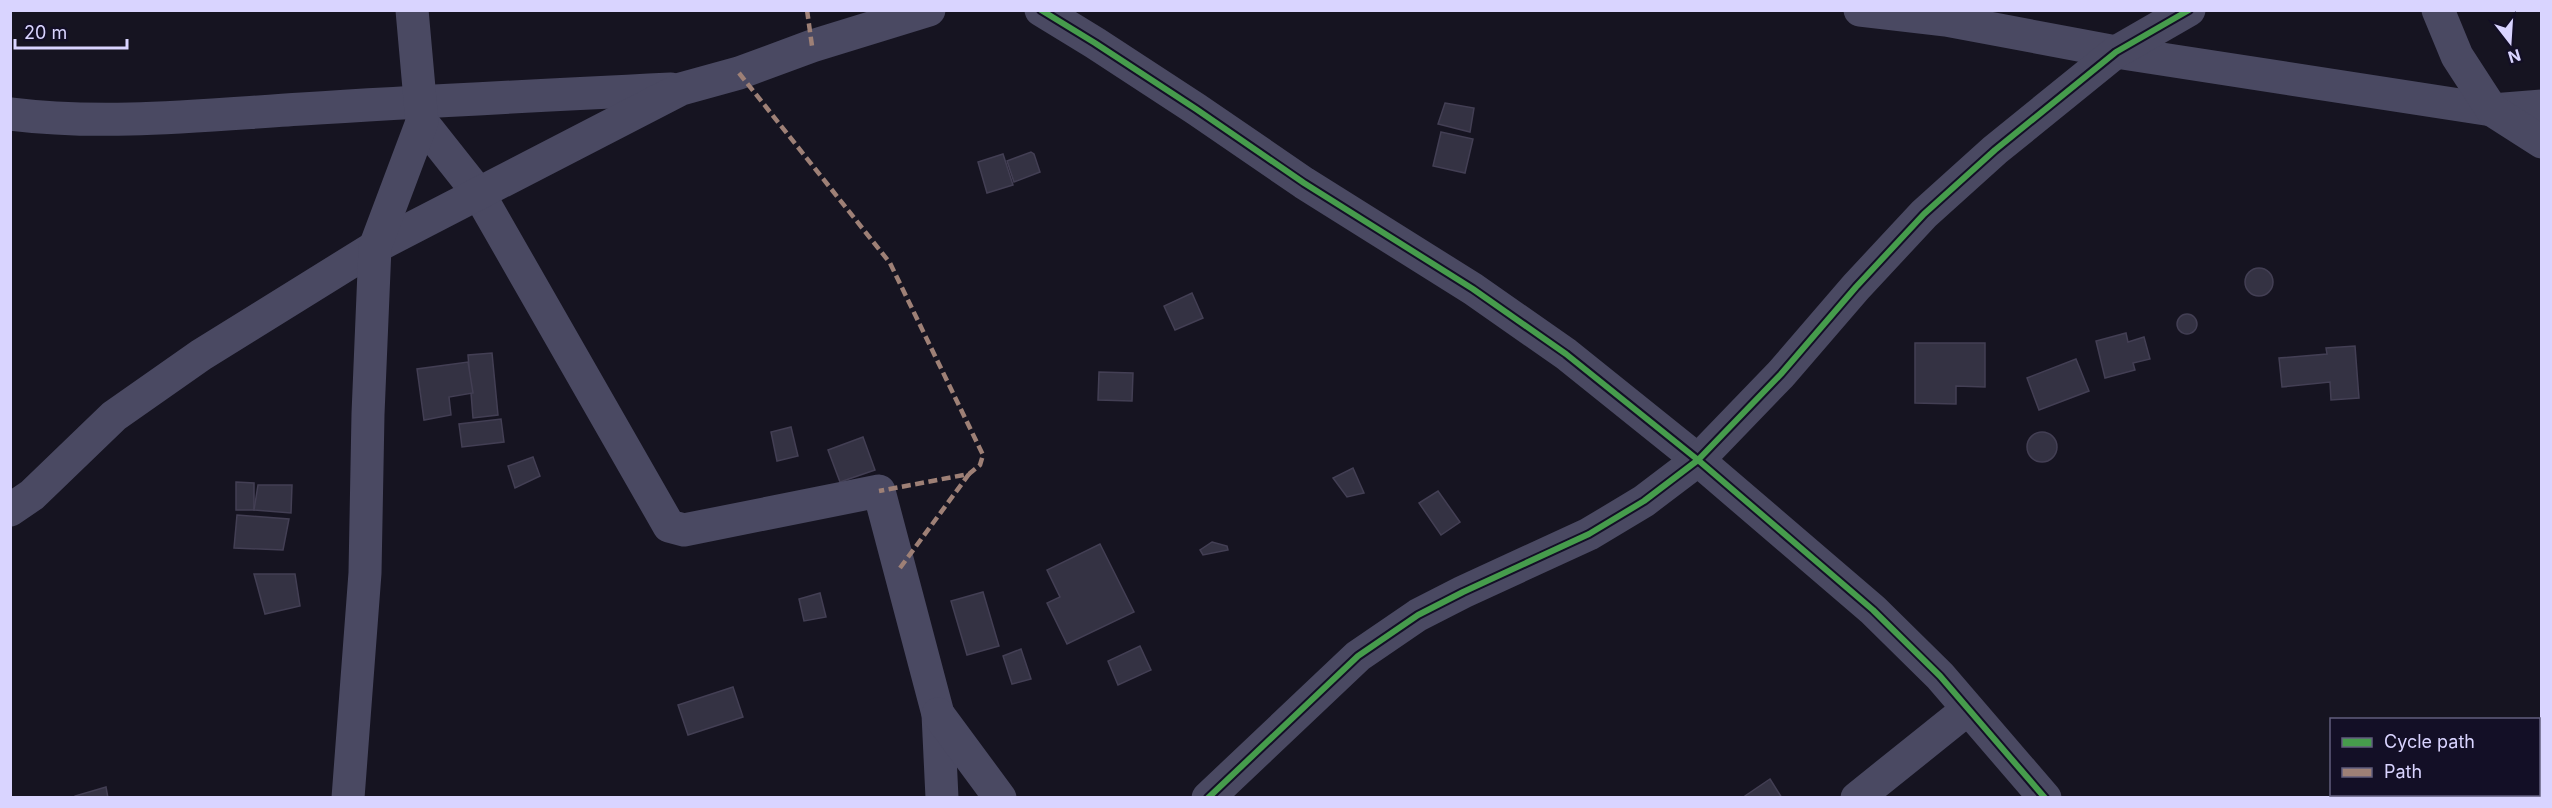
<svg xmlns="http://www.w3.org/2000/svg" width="2552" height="808" font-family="Inter,sans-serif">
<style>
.building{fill:#343243;stroke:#433f54;stroke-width:1.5}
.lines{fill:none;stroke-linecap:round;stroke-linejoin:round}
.minor{stroke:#4a4962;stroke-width:33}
.quiet{stroke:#9e8076;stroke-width:4.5;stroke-dasharray:9 4.5;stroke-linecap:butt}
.cycleway-casing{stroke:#130f26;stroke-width:10}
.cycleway{stroke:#469c4c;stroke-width:6}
</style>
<rect width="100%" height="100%" fill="#161421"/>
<g class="building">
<polygon points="1445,103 1474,108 1470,132 1438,124"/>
<polygon points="1441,132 1473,139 1465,173 1433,166"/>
<polygon points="1031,152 1034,154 1040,172 1014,182 1007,161"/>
<polygon points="1003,154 1013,185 987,193 978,162"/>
<circle cx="2259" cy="282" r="14"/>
<polygon points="1192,293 1203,318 1175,330 1164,306"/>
<circle cx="2187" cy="324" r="10"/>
<polygon points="2126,333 2128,342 2144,337 2150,359 2133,363 2135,370 2105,378 2096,341"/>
<polygon points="1915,343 1985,343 1985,387 1956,386 1956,404 1915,403"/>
<polygon points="2355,346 2359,398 2331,400 2330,382 2282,387 2279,358 2327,354 2326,348"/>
<polygon points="492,353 498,415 473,418 468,355"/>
<polygon points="2076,359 2089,391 2039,410 2027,378"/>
<polygon points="468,362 473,393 449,397 451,415 424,420 417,369"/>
<polygon points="1099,372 1133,373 1132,401 1098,400"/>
<polygon points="501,419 504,442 462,447 459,424"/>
<polygon points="791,427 798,456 777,461 771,432"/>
<circle cx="2042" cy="447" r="15"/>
<polygon points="863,437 875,470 840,482 828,450"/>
<polygon points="533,457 540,476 515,488 508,466"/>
<polygon points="1353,468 1364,493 1347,497 1333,478"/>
<polygon points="236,482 254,483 254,510 236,510"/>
<polygon points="258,485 292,485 291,513 254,510"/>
<polygon points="1438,491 1460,522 1441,535 1419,503"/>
<polygon points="237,515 289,519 283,550 234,548"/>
<polygon points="1212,542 1227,546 1228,550 1203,555 1200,550"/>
<polygon points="1100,544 1134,612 1067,644 1047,603 1060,597 1047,570"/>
<polygon points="254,574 295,574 300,606 265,614"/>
<polygon points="983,592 999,646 967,655 951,601"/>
<polygon points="820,593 826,617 804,621 799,599"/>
<polygon points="1140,646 1151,670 1118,685 1108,661"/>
<polygon points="1021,649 1031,679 1012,684 1003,656"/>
<polygon points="733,687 743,717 688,735 678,705"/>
<polygon points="1770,779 1782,798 1746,798 1745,796"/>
<polygon points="106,787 108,798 75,798 75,796"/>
<polygon points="2365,794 2423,794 2423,798 2364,798"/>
</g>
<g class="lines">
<g class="minor">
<polyline points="1041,10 1095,43 1196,109 1304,183 1473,289 1566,354 1698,460 1873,610 1940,676 2045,798"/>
<polyline points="1860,10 1946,20 2116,52 2492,110 2542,106"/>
<polyline points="2438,10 2457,56 2492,110 2542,142"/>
<path d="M10,114C107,126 205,115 302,109C425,101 548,95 671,89"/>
<polyline points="422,122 479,194 669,526 684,530 879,491 938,714 942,798"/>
<polyline points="10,510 32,495 114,416 201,355 375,247 681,89 739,73 812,46 929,10"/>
<polyline points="938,714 1000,798"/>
<polyline points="348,798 365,573 368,414 375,247 422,122 412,10"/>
<polyline points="1208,798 1358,656 1418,615 1463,592 1589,534 1644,501 1698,460 1781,374 1856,287 1924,214 1995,150 2116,52 2189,10"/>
<polyline points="1857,798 1968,709"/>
</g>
<g class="quiet">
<polyline points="807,10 812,46"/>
<polyline points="739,73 890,263 983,455 980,465 969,474 879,491"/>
<polyline points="900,568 969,474"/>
</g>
<defs>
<g id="cycleway">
<polyline points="1041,10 1095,43 1196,109 1304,183 1473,289 1566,354 1698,460 1873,610 1940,676 2045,798"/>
<polyline points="1208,798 1358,656 1418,615 1463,592 1589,534 1644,501 1698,460 1781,374 1856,287 1924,214 1995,150 2116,52 2189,10"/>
</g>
</defs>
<use href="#cycleway" class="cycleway-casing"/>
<use href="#cycleway" class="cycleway"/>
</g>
<rect width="2552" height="808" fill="none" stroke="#d9d4ff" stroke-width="24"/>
<rect x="2330" y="718" width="210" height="78" fill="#130f26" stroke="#625e7d" stroke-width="1.5"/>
<rect x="2342" y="738" width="30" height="9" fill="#469c4c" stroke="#625e7d" stroke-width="1.5"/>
<text x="2384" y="748" font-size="18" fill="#d9d4ff">Cycle path</text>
<rect x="2342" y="768" width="30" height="9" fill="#9e8076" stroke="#625e7d" stroke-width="1.5"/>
<text x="2384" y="778" font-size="18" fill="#d9d4ff">Path</text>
<g transform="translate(2510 42) rotate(163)" stroke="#130f26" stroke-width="4.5" paint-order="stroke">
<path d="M0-4.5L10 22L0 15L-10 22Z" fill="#d9d4ff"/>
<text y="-9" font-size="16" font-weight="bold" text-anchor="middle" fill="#d9d4ff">N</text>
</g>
<path d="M15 39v9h112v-9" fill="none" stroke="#d9d4ff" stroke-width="3"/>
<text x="24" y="39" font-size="18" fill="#d9d4ff" stroke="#130f26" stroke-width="4.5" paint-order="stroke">20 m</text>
</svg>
